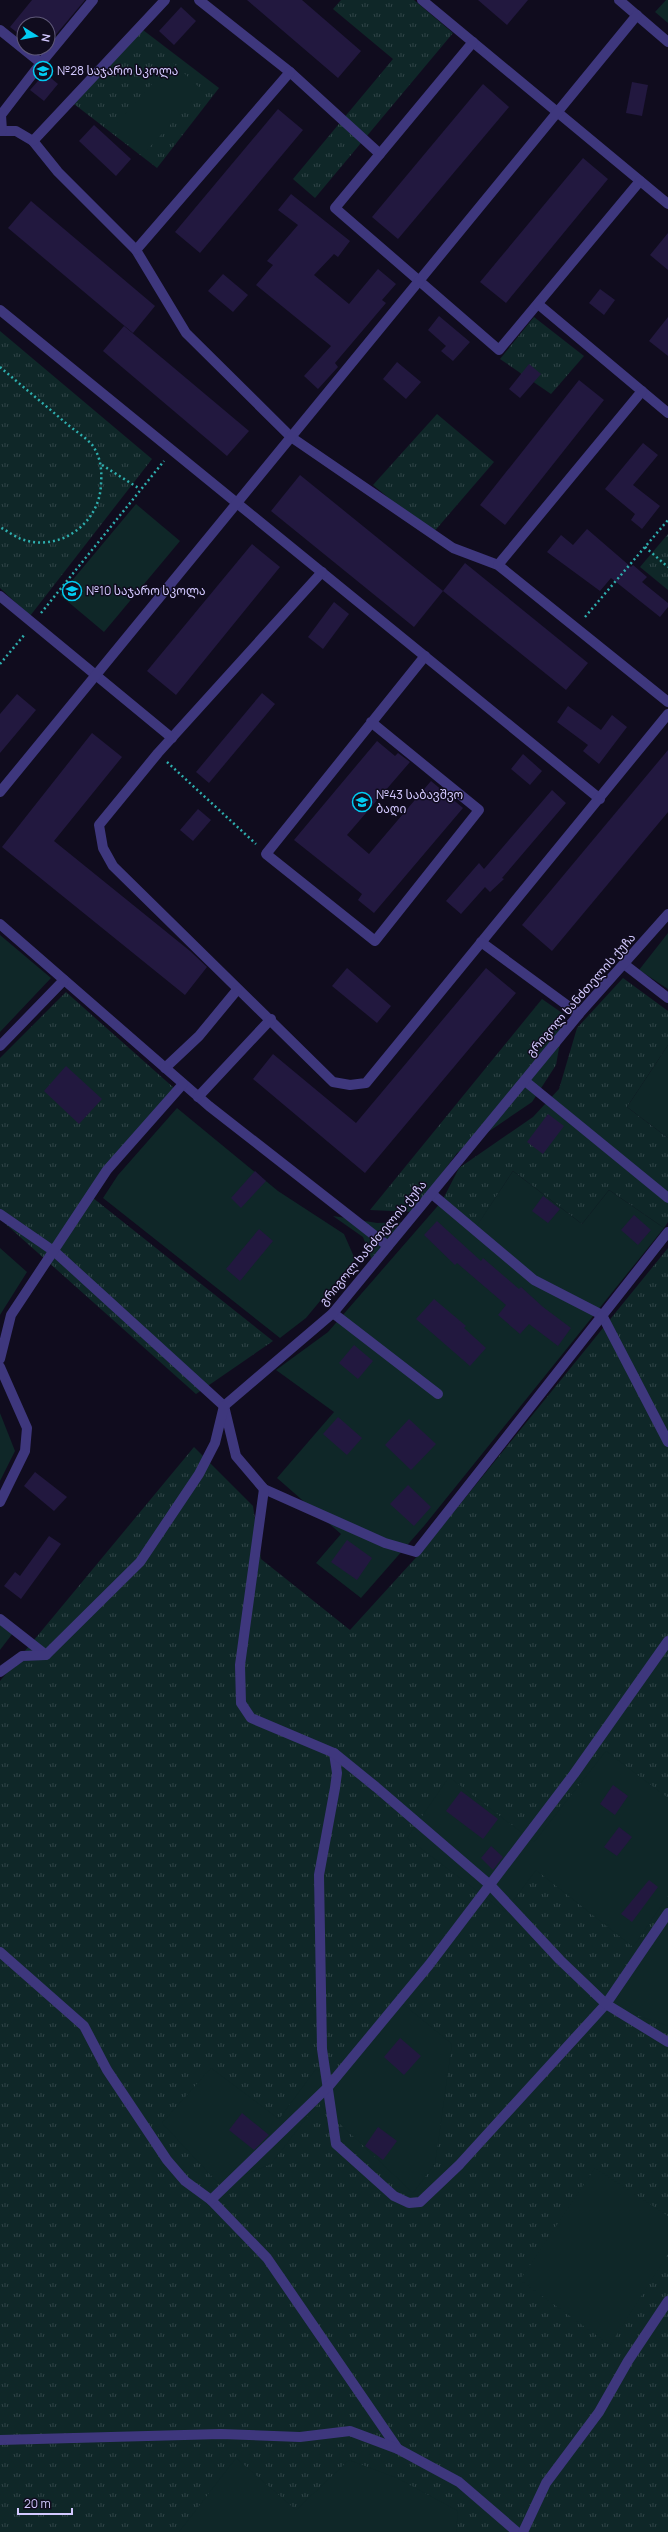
<svg xmlns="http://www.w3.org/2000/svg" width="668" height="2532" font-family="Manrope,'Noto Sans Georgian',sans-serif">
<style>
.grass{fill:url(#grass-tufts)}
.garden{fill:#0f2728}
.building{fill:#22183f}
.lines{fill:none;stroke-linecap:round;stroke-linejoin:round}
.path{stroke:#2eaeae;stroke-width:2.5;stroke-dasharray:2 3;stroke-linecap:butt}
.minor{stroke:#3e377d;stroke-width:10}
.labels{text-anchor:middle;stroke-width:3;stroke-linejoin:round;paint-order:stroke}
.poi-label{font-size:12px;fill:#d3c9ff;stroke:#100c1e;text-anchor:start}
.street-label{font-size:12px;fill:#d3c9ff;stroke:#100c1e}
</style>
<defs>
<pattern id="grass-tufts" width="24" height="20" patternUnits="userSpaceOnUse"><rect width="24" height="20" fill="#0f2728"/><path d="M3 7l-1-3M5 7V3M7 7l1-3M15 17l-1-3M17 17v-4M19 17l1-3" fill="none" stroke="#314548"/></pattern>
</defs>
<rect width="100%" height="100%" fill="#100c1e"/>
<g class="grass">
<polygon points="341,0 414,0 453,33 315,198 293,179 393,59 333,9"/>
<polygon points="143,30 219,88 157,168 74,104"/>
<polygon points="534,317 584,356 551,394 500,359"/>
<polygon points="0,331 152,459 30,616 0,588"/>
<polygon points="437,414 494,462 432,534 373,485"/>
<polygon points="668,534 668,590 640,567"/>
<polygon points="623,978 668,1011 668,1045 627,1107 668,1138 668,1222 664,1228 609,1190 582,1224 513,1171 472,1234 442,1201 459,1168 533,1117 559,1089 577,1028"/>
<polygon points="66,992 174,1088 88,1194 273,1341 196,1394 0,1219 0,1058"/>
<polygon points="542,999 565,1015 556,1065 532,1102 457,1153 413,1212 370,1210"/>
<polygon points="333,1216 377,1223 412,1222 374,1265 363,1237"/>
<polygon points="668,1248 668,2532 0,2532 0,1681 194,1447 253,1506 261,1559 350,1630 422,1551"/>
</g>
<g class="garden">
<polygon points="666,0 668,0 668,23 655,12"/>
<polygon points="172,62 202,90 147,150 117,123"/>
<polygon points="136,504 180,541 104,632 60,595"/>
<polygon points="668,933 668,989 639,970"/>
<polygon points="0,935 51,978 0,1032"/>
<polygon points="668,1045 668,1138 627,1107"/>
<polygon points="177,1108 278,1191 344,1234 355,1259 306,1318 280,1338 103,1198 118,1175"/>
<polygon points="513,1171 582,1224 609,1190 664,1228 424,1526 361,1598 316,1563 341,1534 277,1478 334,1412 276,1370 328,1332 442,1201 472,1233"/>
<polygon points="0,1248 27,1272 0,1315"/>
<polygon points="0,1413 15,1451 0,1481"/>
<polygon points="0,1621 13,1633 0,1650"/>
<polygon points="606,1751 668,1798 668,1896 633,1947 536,1870 505,1912 407,1838 449,1777 534,1842"/>
<polygon points="668,1922 668,2026 610,2006"/>
<polygon points="397,1999 452,2044 435,2164 413,2193 318,2103 271,2164 220,2185 162,2123 211,2068 279,2119 316,2069 333,2082"/>
<polygon points="595,2168 668,2216 668,2254 610,2345 520,2280"/>
<polygon points="236,2458 296,2510 349,2460 397,2478 458,2511 456,2532 179,2532"/>
</g>
<g class="building">
<polygon points="32,0 85,0 48,44 48,24 24,24 24,38 10,27"/>
<polygon points="247,0 302,0 361,51 338,78"/>
<polygon points="478,0 528,0 507,25"/>
<polygon points="181,7 196,21 174,45 159,31"/>
<polygon points="45,73 58,84 44,101 30,90"/>
<polygon points="632,82 648,85 642,116 626,113"/>
<polygon points="483,84 509,107 398,239 372,217"/>
<polygon points="278,109 303,130 200,253 175,232"/>
<polygon points="94,125 131,159 116,176 79,141"/>
<polygon points="583,158 608,179 506,303 480,282"/>
<polygon points="291,194 350,241 338,257 334,254 314,275 349,304 378,269 396,284 382,300 386,303 335,363 338,367 318,389 304,376 331,346 256,285 273,265 267,261 298,225 278,210"/>
<polygon points="31,201 155,306 133,333 8,228"/>
<polygon points="668,233 668,270 650,255"/>
<polygon points="223,274 248,295 233,312 208,291"/>
<polygon points="600,289 615,300 604,315 589,303"/>
<polygon points="439,316 470,342 453,361 441,351 446,346 428,330"/>
<polygon points="668,317 668,356 649,341"/>
<polygon points="124,326 249,431 227,456 103,351"/>
<polygon points="397,362 421,382 406,399 383,379"/>
<polygon points="529,364 541,374 520,398 509,389"/>
<polygon points="579,380 604,400 505,525 480,505"/>
<polygon points="643,443 658,455 633,485 660,506 642,529 631,520 635,514 605,489"/>
<polygon points="300,475 443,591 414,627 271,511"/>
<polygon points="587,529 631,567 633,565 647,577 642,582 668,603 668,607 660,617 611,578 600,591 547,552 561,535 573,545"/>
<polygon points="252,544 280,567 176,695 147,671"/>
<polygon points="465,563 588,663 566,690 443,591"/>
<polygon points="334,602 349,614 323,649 308,637"/>
<polygon points="262,693 275,704 209,783 196,772"/>
<polygon points="17,694 36,710 0,753 0,714"/>
<polygon points="568,706 601,730 612,715 627,727 599,764 583,751 588,745 557,722"/>
<polygon points="92,733 122,757 54,841 190,951 207,967 185,995 2,847"/>
<polygon points="377,741 395,756 398,753 410,762 347,835 369,854 431,781 463,808 374,913 358,900 362,894 294,840"/>
<polygon points="668,750 668,812 552,951 522,925"/>
<polygon points="523,754 542,771 530,785 511,769"/>
<polygon points="552,790 566,803 502,878 504,879 490,892 485,887 461,914 446,901 479,863 484,869"/>
<polygon points="198,809 211,820 193,841 180,830"/>
<polygon points="347,968 391,1006 377,1023 332,986"/>
<polygon points="486,968 516,993 365,1173 253,1079 273,1054 356,1123"/>
<polygon points="66,1066 102,1099 79,1124 44,1091"/>
<polygon points="548,1114 564,1126 543,1154 527,1142"/>
<polygon points="255,1171 266,1181 241,1208 231,1198"/>
<polygon points="543,1196 560,1209 548,1223 532,1211"/>
<polygon points="634,1215 651,1230 638,1245 621,1230"/>
<polygon points="437,1221 481,1261 483,1258 519,1289 521,1287 543,1307 571,1328 558,1346 529,1324 520,1334 498,1315 506,1305 457,1263 455,1265 424,1235"/>
<polygon points="259,1229 273,1241 240,1281 226,1269"/>
<polygon points="434,1299 466,1326 464,1328 486,1348 470,1366 416,1319"/>
<polygon points="354,1345 373,1361 358,1379 339,1363"/>
<polygon points="338,1417 362,1438 347,1455 323,1434"/>
<polygon points="409,1419 436,1444 411,1470 385,1445"/>
<polygon points="35,1472 67,1497 54,1511 24,1486"/>
<polygon points="408,1485 431,1507 414,1526 390,1504"/>
<polygon points="49,1536 61,1544 21,1599 4,1586 15,1572 20,1576"/>
<polygon points="347,1540 372,1558 357,1580 331,1562"/>
<polygon points="613,1785 628,1796 615,1815 600,1804"/>
<polygon points="461,1791 498,1819 483,1839 446,1811"/>
<polygon points="619,1827 632,1837 617,1856 604,1847"/>
<polygon points="491,1846 503,1857 493,1870 481,1858"/>
<polygon points="649,1880 658,1887 632,1922 621,1914"/>
<polygon points="400,2038 421,2056 404,2075 384,2057"/>
<polygon points="242,2113 269,2135 254,2150 229,2130"/>
<polygon points="378,2127 397,2141 383,2160 365,2146"/>
</g>
<g class="lines">
<g class="path">
<path d="M0,367C22,386 45,405 67,424C75,431 87,438 93,446C101,458 102,471 101,484C100,523 60,553 21,539C14,536 7,531 0,527"/>
<polyline points="102,465 140,489"/>
<polyline points="645,547 668,567"/>
<polyline points="41,613 164,461"/>
<polyline points="585,617 668,520"/>
<polyline points="0,664 25,634"/>
<polyline points="167,762 256,844"/>
</g>
<g class="minor">
<polyline points="199,0 290,72 380,154"/>
<polyline points="422,0 668,204"/>
<polyline points="619,0 668,42"/>
<polyline points="0,30 41,63 93,0"/>
<polyline points="473,42 335,208 499,350 640,181"/>
<polyline points="0,131 16,131 33,141 58,172 136,250 186,333 291,437 453,548 498,565 668,702"/>
<polyline points="2,131 1,115 41,63"/>
<polyline points="33,141 165,0"/>
<polyline points="136,250 290,72"/>
<polyline points="538,304 668,413"/>
<polyline points="0,310 600,799"/>
<polyline points="498,565 642,391"/>
<polyline points="322,572 158,753 99,825 103,848 113,866 333,1082 350,1085 366,1083 668,714"/>
<polyline points="0,596 172,738"/>
<polyline points="371,722 479,810 375,941 266,854 425,656"/>
<polyline points="0,792 637,15"/>
<polyline points="0,924 209,1106 388,1246"/>
<polyline points="481,942 579,1014"/>
<polyline points="624,964 668,998"/>
<polyline points="0,1046 64,980"/>
<polyline points="165,1068 199,1036 237,990"/>
<polyline points="525,1081 668,1198"/>
<polyline points="198,1097 271,1019"/>
<polyline points="432,1194 534,1280 602,1315 668,1442"/>
<polyline points="0,1214 55,1252 224,1406 236,1456 264,1489 385,1543 416,1552 668,1232"/>
<polyline points="333,1313 438,1394"/>
<polyline points="0,1359 11,1315 107,1170 183,1084"/>
<polyline points="0,1367 27,1428 25,1451 0,1502"/>
<polyline points="264,1489 240,1665 241,1703 251,1718 334,1753 337,1773 335,1788 319,1875 322,2049 336,2144 394,2196 409,2203 420,2202 460,2164 606,2004 668,1913"/>
<polyline points="0,1619 46,1655"/>
<polyline points="0,1672 22,1656 46,1655 140,1562 199,1474 215,1443 224,1406 333,1313 579,1014 668,914"/>
<polyline points="334,1753 376,1787 490,1885 560,1960 606,2004 668,2042"/>
<polyline points="0,1952 84,2026 107,2070 167,2160 185,2181 211,2200 267,2258 398,2449"/>
<polyline points="211,2200 328,2087 429,1965 574,1774 668,1641"/>
<polyline points="0,2440 221,2434 300,2437 350,2431 398,2449 459,2482 517,2532"/>
<polyline points="523,2532 546,2483 599,2412 628,2361 668,2301"/>
</g>
</g>
<defs>
<symbol id="school-ring" viewBox="-11 -11 22 22"><circle r="9.5" fill="#100c1e" stroke="#02ccf2" stroke-width="1.5"/><path d="M0-5L7-2L0 1L-7-2ZM-4 1L0 2.5L4 1V4Q0 6-4 4Z" fill="#02ccf2"/></symbol>
</defs>
<g fill-rule="evenodd">
<use href="#school-ring" x="32" y="60" width="22" height="22"/>
<use href="#school-ring" x="61" y="580" width="22" height="22"/>
<use href="#school-ring" x="351" y="791" width="22" height="22"/>
</g>
<g class="labels">
<g class="poi-label">
<text x="57" y="75">№28 საჯარო სკოლა</text>
<text x="86" y="595">№10 საჯარო სკოლა</text>
<text x="376" y="799">№43 საბავშვო<tspan x="376" dy="14">ბაღი</tspan></text>
</g>
<g class="street-label">
<text transform="translate(581 995) rotate(-49)" y="4">გრიგოლ ხანძთელის ქუჩა</text>
<text transform="translate(373 1243) rotate(-50)" y="4">გრიგოლ ხანძთელის ქუჩა</text>
</g>
</g>
<g transform="translate(36 36) rotate(101)"><circle r="19" fill="#100c1e" stroke="#5e5878"/>
<path d="M0-3L7 15L0 10L-7 15Z" fill="#02ccf2"/>
<text y="-6" font-size="11" font-weight="bold" text-anchor="middle" fill="#d3c9ff">N</text>
</g>
<path d="M18 2508v6h54v-6" fill="none" stroke="#d3c9ff" stroke-width="2"/>
<text x="24" y="2508" font-size="12" fill="#d3c9ff" stroke="#100c1e" stroke-width="3" paint-order="stroke">20 m</text>
</svg>
